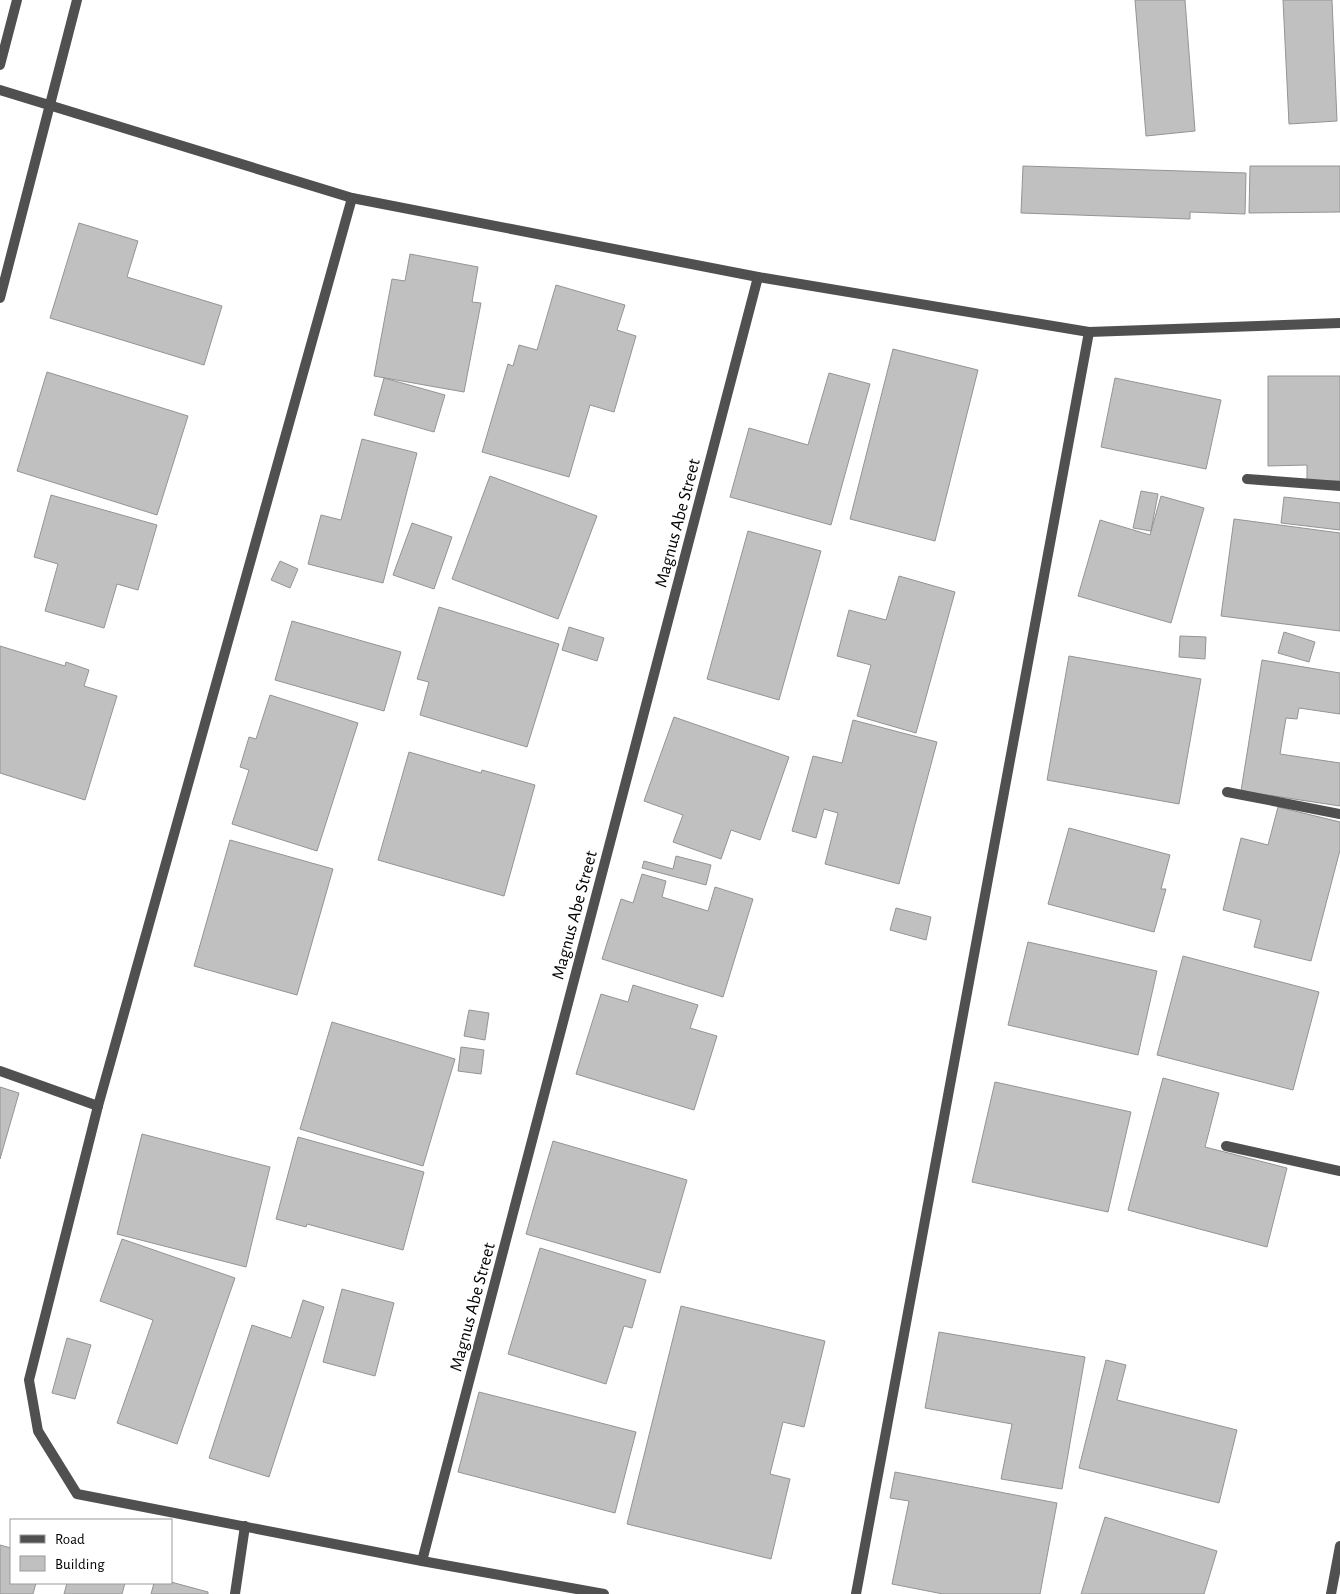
<svg xmlns="http://www.w3.org/2000/svg" width="1340" height="1594" font-family="'Alegreya Sans',sans-serif">
<style>
.building{fill:#c0c0c0;stroke:#949494}
.lines{fill:none;stroke-linecap:round;stroke-linejoin:round}
.lane{stroke:#505050;stroke-width:10}
.street{stroke:#505050;stroke-width:10}
.labels{text-anchor:middle;stroke-width:4;stroke-linejoin:round;paint-order:stroke}
.street-label{font-size:18px;fill:#000;stroke:#fff}
</style>
<rect width="100%" height="100%" fill="#fff"/>
<g class="building">
<polygon points="1135,0 1185,0 1195,131 1146,136"/>
<polygon points="1283,0 1332,0 1337,121 1289,124"/>
<polygon points="1023,166 1246,173 1245,214 1190,212 1190,219 1021,213"/>
<polygon points="1250,166 1340,166 1340,212 1249,213"/>
<polygon points="79,223 138,241 127,277 222,306 204,365 50,318"/>
<polygon points="410,254 478,267 472,302 481,303 464,392 374,376 392,279 405,281"/>
<polygon points="556,285 625,305 617,330 636,336 614,412 590,405 569,477 482,452 508,364 513,366 519,345 537,350"/>
<polygon points="893,349 978,370 935,541 850,519"/>
<polygon points="47,372 188,416 157,515 17,471"/>
<polygon points="829,373 870,384 831,525 730,497 749,428 808,445"/>
<polygon points="1268,376 1340,376 1340,481 1307,481 1307,465 1268,466"/>
<polygon points="384,378 445,395 434,432 374,415"/>
<polygon points="1115,378 1221,400 1206,469 1101,447"/>
<polygon points="362,439 417,453 383,583 308,564 321,515 341,520"/>
<polygon points="490,476 597,516 558,619 452,579"/>
<polygon points="1141,491 1158,494 1151,531 1133,528"/>
<polygon points="51,495 157,525 138,590 117,584 104,628 45,611 58,564 34,557"/>
<polygon points="1161,496 1204,508 1171,623 1078,596 1100,520 1150,535"/>
<polygon points="1284,497 1340,503 1340,530 1281,523"/>
<polygon points="1234,519 1340,533 1340,631 1221,616"/>
<polygon points="412,523 452,537 434,589 393,575"/>
<polygon points="748,531 821,551 779,700 707,679"/>
<polygon points="280,561 298,569 290,588 271,580"/>
<polygon points="899,576 955,592 916,733 857,716 871,665 837,656 849,610 886,620"/>
<polygon points="439,607 559,644 527,747 420,715 429,682 417,679"/>
<polygon points="292,621 401,652 384,711 275,680"/>
<polygon points="569,627 604,638 597,661 562,650"/>
<polygon points="1284,632 1315,642 1309,662 1278,653"/>
<polygon points="1180,636 1206,637 1205,659 1179,657"/>
<polygon points="0,646 65,666 66,662 89,670 84,686 117,696 85,800 0,773"/>
<polygon points="1069,656 1201,679 1179,804 1047,780"/>
<polygon points="1262,660 1340,673 1340,714 1299,708 1297,719 1286,718 1280,754 1340,763 1340,806 1241,791"/>
<polygon points="270,695 358,723 317,851 232,824 249,770 240,767 249,737 256,739"/>
<polygon points="674,717 789,757 760,840 731,830 721,859 673,842 683,815 644,801"/>
<polygon points="853,720 937,742 899,884 825,864 838,813 824,809 816,838 792,831 813,756 842,763"/>
<polygon points="409,752 481,773 482,770 535,785 504,896 378,860"/>
<polygon points="1278,807 1340,822 1340,850 1311,961 1254,947 1261,920 1223,910 1241,838 1268,845"/>
<polygon points="1069,828 1170,855 1161,889 1166,889 1154,932 1048,904"/>
<polygon points="230,840 333,869 297,995 194,966"/>
<polygon points="676,856 711,865 706,885 642,868 644,861 673,869"/>
<polygon points="642,874 666,881 662,897 708,911 715,887 753,899 723,997 602,959 621,899 633,903"/>
<polygon points="896,908 931,917 926,940 890,930"/>
<polygon points="1028,942 1157,971 1138,1055 1008,1025"/>
<polygon points="1183,956 1319,992 1293,1090 1157,1055"/>
<polygon points="633,985 698,1005 690,1028 717,1036 694,1110 576,1074 601,994 628,1002"/>
<polygon points="469,1010 489,1013 485,1040 464,1036"/>
<polygon points="332,1022 455,1059 423,1166 300,1129"/>
<polygon points="461,1047 484,1050 481,1074 458,1071"/>
<polygon points="1163,1078 1219,1093 1205,1147 1287,1168 1267,1247 1128,1210"/>
<polygon points="995,1082 1131,1112 1108,1212 972,1182"/>
<polygon points="0,1087 19,1093 0,1159"/>
<polygon points="142,1134 270,1167 246,1267 117,1234"/>
<polygon points="298,1137 424,1172 403,1250 307,1224 306,1227 276,1219"/>
<polygon points="553,1141 687,1180 660,1273 526,1234"/>
<polygon points="122,1239 235,1278 177,1444 117,1423 153,1320 100,1301"/>
<polygon points="540,1248 646,1280 632,1328 624,1326 606,1384 508,1354"/>
<polygon points="342,1289 394,1303 375,1376 323,1362"/>
<polygon points="303,1300 324,1307 269,1477 209,1458 252,1325 291,1338"/>
<polygon points="681,1306 825,1341 804,1427 783,1422 770,1474 790,1479 771,1559 627,1524"/>
<polygon points="939,1332 1085,1357 1062,1489 1001,1479 1012,1424 925,1408"/>
<polygon points="67,1338 91,1345 75,1399 52,1393"/>
<polygon points="1106,1360 1126,1365 1117,1400 1237,1430 1219,1503 1079,1468"/>
<polygon points="479,1392 636,1432 615,1513 458,1472"/>
<polygon points="895,1472 1057,1503 1040,1594 943,1594 892,1584 909,1501 890,1498"/>
<polygon points="1105,1517 1217,1551 1204,1594 1081,1594"/>
<polygon points="0,1545 11,1548 11,1583 36,1583 33,1594 0,1594"/>
<polygon points="171,1582 208,1592 208,1594 151,1594 154,1583"/>
<polygon points="67,1583 125,1583 122,1594 64,1594"/>
</g>
<g class="lines">
<g class="lane">
<polyline points="1247,479 1340,486"/>
<polyline points="1227,792 1340,814"/>
<polyline points="0,1071 98,1106"/>
<polyline points="1226,1146 1340,1171"/>
</g>
<g class="street">
<polyline points="0,65 17,0"/>
<polyline points="0,90 352,198 758,277 1089,332 1340,323"/>
<polyline points="352,198 98,1106 29,1380 38,1431 77,1494 422,1561 604,1594"/>
<polyline points="0,298 77,0"/>
<polyline points="422,1561 758,277"/>
<polyline points="235,1594 245,1526"/>
<polyline points="856,1594 1089,332"/>
<polyline points="1331,1594 1340,1546"/>
</g>
</g>
<g class="labels">
<g class="street-label">
<text transform="translate(677 523) rotate(-75)" y="6">Magnus Abe Street</text>
<text transform="translate(574 915) rotate(-75)" y="6">Magnus Abe Street</text>
<text transform="translate(472 1307) rotate(-75)" y="6">Magnus Abe Street</text>
</g>
</g>
<rect x="10" y="1519" width="162" height="65" fill="#ffffff" stroke="#999999"/>
<rect x="20" y="1535" width="25" height="8" fill="#505050" stroke="#999999"/>
<text x="55" y="1544" font-size="15" fill="#000000">Road</text>
<rect x="20" y="1556" width="25" height="15" fill="#c0c0c0" stroke="#999999"/>
<text x="55" y="1569" font-size="15" fill="#000000">Building</text>
</svg>
